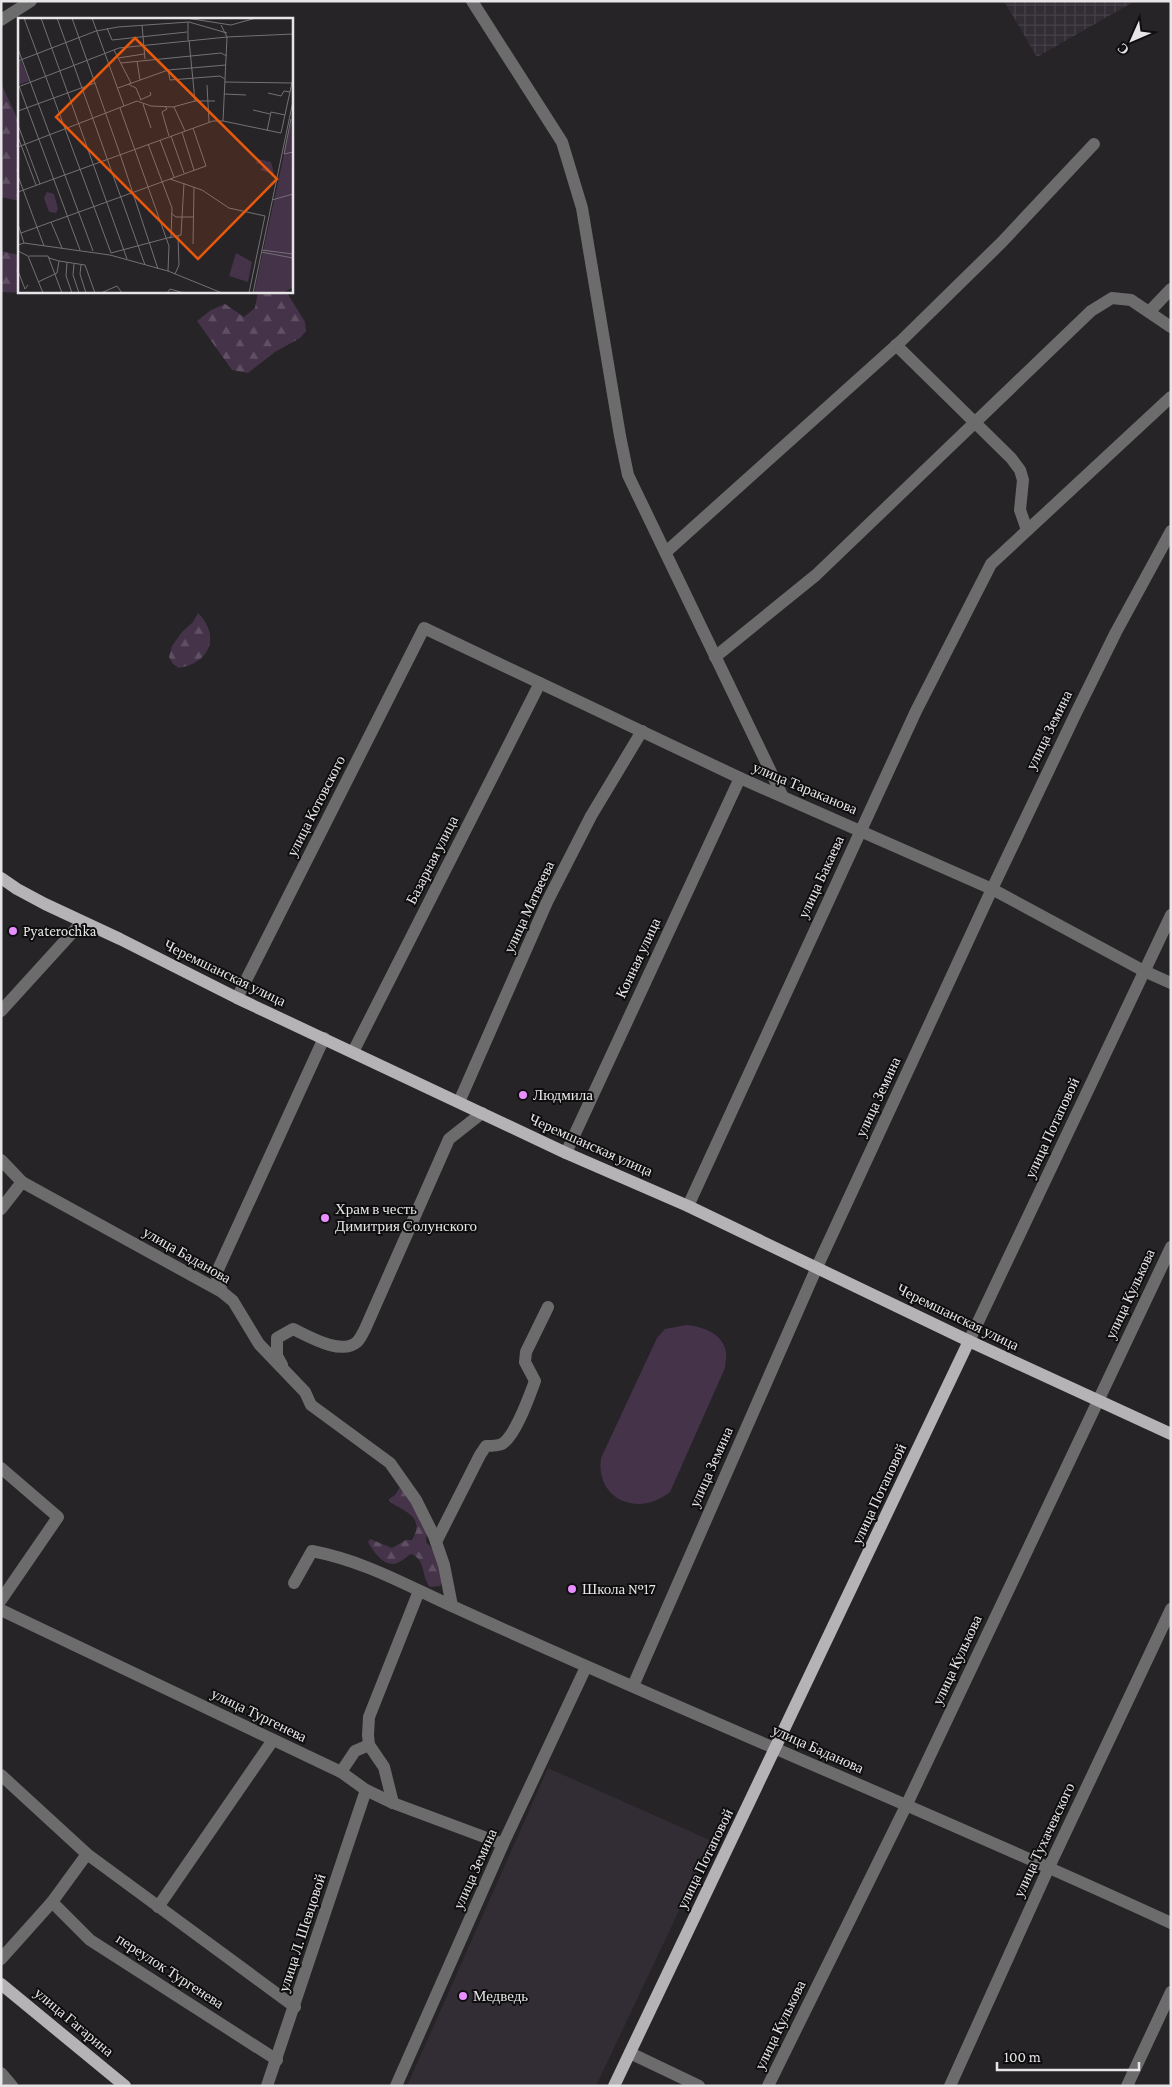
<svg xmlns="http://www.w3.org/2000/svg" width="1172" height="2087" font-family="'Crimson Pro',serif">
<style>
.built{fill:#322c34}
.industrial{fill:url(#industrial-grid)}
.forest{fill:url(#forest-firs)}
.pitch{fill:#45334a}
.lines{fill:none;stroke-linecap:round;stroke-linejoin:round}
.minor{stroke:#6d6c6d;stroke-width:12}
.major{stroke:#b5b3b6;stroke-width:12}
.poi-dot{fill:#e98efe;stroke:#0f0e0f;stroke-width:2}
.labels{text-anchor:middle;stroke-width:4;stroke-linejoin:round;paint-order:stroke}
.street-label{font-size:15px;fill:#e7e5e7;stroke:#0f0e0f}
.poi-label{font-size:15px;fill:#e7e5e7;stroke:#0f0e0f;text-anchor:start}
.inset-road{fill:none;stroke:#737174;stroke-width:1}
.view{fill:#e8590c;fill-opacity:0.15;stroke:#e8590c;stroke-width:2.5}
.inset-edge{fill:none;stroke:#e7e5e7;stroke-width:2.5}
</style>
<defs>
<pattern id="industrial-grid" width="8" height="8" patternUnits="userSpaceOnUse" patternTransform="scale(1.25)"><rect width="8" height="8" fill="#322c34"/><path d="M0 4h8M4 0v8" fill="none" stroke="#464048"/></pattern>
<pattern id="forest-firs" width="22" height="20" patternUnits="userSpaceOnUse" patternTransform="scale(1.25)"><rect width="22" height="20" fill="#45334a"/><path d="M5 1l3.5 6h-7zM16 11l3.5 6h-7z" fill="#605064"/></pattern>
</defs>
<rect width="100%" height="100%" fill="#262427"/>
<polygon class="built" points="548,1768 712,1841 596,2086 407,2086"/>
<polygon class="industrial" points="1004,1 1135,1 1037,57"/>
<g class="forest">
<polygon points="1,83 19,122 19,201 1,197"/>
<polygon points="1,251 19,255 19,291 26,291 24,293 1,292"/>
<polygon points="258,291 286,291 305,322 306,331 300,338 275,352 248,373 232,370 197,321 211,310 225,304 244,317 255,308"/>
<path d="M198,613C221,636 210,663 179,668L173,664L169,657L172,646L182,632L193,622Z"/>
<path d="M400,1487L412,1498L427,1531L426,1542L434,1551L443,1581L440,1586L430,1587C421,1576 426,1559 411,1554C407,1556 405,1559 401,1561C387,1571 374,1553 368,1542L370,1539L392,1548L406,1540H412C426,1516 404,1512 389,1501V1499L395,1495Z"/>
</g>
<path class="pitch" d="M686,1325C701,1326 723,1333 726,1352C727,1356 725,1363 725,1368L670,1492C638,1518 595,1499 601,1458L657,1338L665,1329Z"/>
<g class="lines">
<g class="minor">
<polyline points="472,1 562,142 582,208 620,436 628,475 782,795"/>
<polyline points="1,20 31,1"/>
<polyline points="1149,312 1171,289"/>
<polyline points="896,345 1011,458 1020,470 1023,480 1020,510 1027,530"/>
<polyline points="666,552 901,341 1002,242 1094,144"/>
<polyline points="715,657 816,575 1091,311 1112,298 1131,300 1171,327"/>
<polyline points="237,998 424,628 740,778 992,889 1144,971 1171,983"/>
<polyline points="1,1011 82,922"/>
<polyline points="353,1052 540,683"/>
<polyline points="459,1102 547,902 591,816 642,731"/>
<polyline points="566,1153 740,778"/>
<path d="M1,1160L22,1182L222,1292L233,1301L259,1344L305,1392L311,1405L390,1463L416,1500L434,1536L444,1565L452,1606C690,1715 933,1813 1171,1923"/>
<polyline points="688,1206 916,711 991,564 1171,397"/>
<polyline points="1,1209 22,1182"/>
<polyline points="222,1292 216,1274 324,1038"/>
<polyline points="969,1341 1171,915"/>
<path d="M282,1365L277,1356V1338L293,1329C308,1336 341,1356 357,1342C360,1339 363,1333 365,1329L449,1139L482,1113"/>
<polyline points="1,1468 58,1517 1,1600"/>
<path d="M436,1542L480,1455L486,1446C491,1446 497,1446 502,1444C516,1435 529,1397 535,1381L525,1362L526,1352L548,1307"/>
<path d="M294,1583L312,1551C364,1561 404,1584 452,1606"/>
<polyline points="1,1610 341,1772 366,1790 393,1803 503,1844"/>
<polyline points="633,1686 817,1267 992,889 1076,713 1116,632 1171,531"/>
<polyline points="341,1772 355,1751 369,1745"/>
<polyline points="1,1775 87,1854 295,2007"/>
<polyline points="393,1803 384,1767 369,1745 368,1735 369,1717 419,1591"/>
<polyline points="52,1902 90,1940 277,2060"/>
<polyline points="158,1907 273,1740"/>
<polyline points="1,1959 52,1902 87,1854"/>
<polyline points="630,2053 699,2086"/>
<polyline points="1,2073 12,2086"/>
<polyline points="267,2086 366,1790"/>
<polyline points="396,2086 503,1844 586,1667"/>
<polyline points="768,2086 906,1806 1171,1247"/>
<polyline points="950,2086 1049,1867 1171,1609"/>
<polyline points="1127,2086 1171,1992"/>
</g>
<g class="major">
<polyline points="1,878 17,889 45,904 120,939 237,998 566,1153 688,1206 969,1341 1171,1434"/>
<polyline points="1,1984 125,2086"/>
<polyline points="614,2086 969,1341"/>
</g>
</g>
<g class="poi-dot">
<circle cx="13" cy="931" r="5"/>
<circle cx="523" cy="1095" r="5"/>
<circle cx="325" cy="1218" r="5"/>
<circle cx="572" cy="1589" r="5"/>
<circle cx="463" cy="1996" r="5"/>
</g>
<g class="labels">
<g class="street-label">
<text transform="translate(1049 730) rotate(-64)" y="5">улица Земина</text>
<text transform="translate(805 788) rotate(23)" y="5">улица Тараканова</text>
<text transform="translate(316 806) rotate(-63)" y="5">улица Котовского</text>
<text transform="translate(432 860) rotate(-63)" y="5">Базарная улица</text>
<text transform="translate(821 877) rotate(-65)" y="5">улица Бакаева</text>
<text transform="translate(529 907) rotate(-65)" y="5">улица Матвеева</text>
<text transform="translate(638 958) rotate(-65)" y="5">Конная улица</text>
<text transform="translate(225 973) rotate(26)" y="5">Черемшанская улица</text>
<text transform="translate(878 1097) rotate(-65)" y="5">улица Земина</text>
<text transform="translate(1052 1128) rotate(-65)" y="5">улица Потаповой</text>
<text transform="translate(591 1145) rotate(24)" y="5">Черемшанская улица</text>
<text transform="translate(187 1255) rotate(30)" y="5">улица Баданова</text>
<text transform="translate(1130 1294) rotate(-65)" y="5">улица Кулькова</text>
<text transform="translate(958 1317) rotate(26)" y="5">Черемшанская улица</text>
<text transform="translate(711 1467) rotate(-66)" y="5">улица Земина</text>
<text transform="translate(879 1494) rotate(-65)" y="5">улица Потаповой</text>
<text transform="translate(957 1660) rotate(-65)" y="5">улица Кулькова</text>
<text transform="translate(259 1715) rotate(26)" y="5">улица Тургенева</text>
<text transform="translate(818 1749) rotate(24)" y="5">улица Баданова</text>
<text transform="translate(1044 1840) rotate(-65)" y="5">улица Тухачевского</text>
<text transform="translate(705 1859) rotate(-64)" y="5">улица Потаповой</text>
<text transform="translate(475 1869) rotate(-66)" y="5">улица Земина</text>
<text transform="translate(302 1933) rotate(-72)" y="5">улица Л. Шевцовой</text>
<text transform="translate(170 1971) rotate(33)" y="5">переулок Тургенева</text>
<text transform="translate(74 2022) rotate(40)" y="5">улица Гагарина</text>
<text transform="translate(780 2025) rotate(-64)" y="5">улица Кулькова</text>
</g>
<g class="poi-label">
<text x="23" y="936">Pyaterochka</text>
<text x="533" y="1100">Людмила</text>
<text x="335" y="1214">Храм в честь<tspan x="335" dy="17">Димитрия Солунского</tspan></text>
<text x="582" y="1594">Школа №17</text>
<text x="473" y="2001">Медведь</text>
</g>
</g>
<g transform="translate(18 18)">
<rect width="275" height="275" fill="#262427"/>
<path d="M3,42L11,63L0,67V43ZM273,104L275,269L265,275H236ZM218,235L234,244L230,264L211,258Z" fill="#45334a"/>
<path d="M240,141L253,144L256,156L242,152L246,148L245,144L238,146Z" fill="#45334a"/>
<path d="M29,174L36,176L40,191L38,195L31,194L26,180Z" fill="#45334a"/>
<path class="inset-road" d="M6,0L93,235L153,219L154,190L130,126M23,0L109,241M39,0L127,247M54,0L102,136M74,0L106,88M168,0L213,7L238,0M170,4V22M124,7L127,41M203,7L209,19L275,16M89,10L94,22L169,14M171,22L177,83M0,31L75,233M96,32L113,65M100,40L126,36M0,43L78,13L100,9L171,4L209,15M119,43L122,62M103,45L203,35L209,38M150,52L152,62L202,58L207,61M207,64L274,65M110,66L118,70L123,82M189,67L191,104M1,68L62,232M0,69L101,30L209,19L205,103H195L0,174M100,70L150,52L208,47M250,75L263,78L266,73L272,74M206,76L228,77M122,82L133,77L132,74M125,86L133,110M147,88L149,91L144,94L151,118M156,89L167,113M102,90L151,228L150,253M235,92L252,96M0,93L77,65M273,101L266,136L275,134M205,103L263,115L275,60M0,107L22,166M249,113L253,94L267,97M164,114L176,152M153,118L166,155M0,119L18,167M142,122L156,159M0,129L119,83L133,88L155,89L177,83H197M102,136L140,251M0,158L26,228M152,161L184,172L211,190L247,198L231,275M254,182L275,176M153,195L158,199H175M33,204L44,230M0,206L6,225M3,215L188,148L175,110M151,220L163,217L166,165M175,226L176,169M0,227L6,225L92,237L150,253L204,275M244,232L275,236M0,233L10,238L25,275M243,234L275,240M11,238H30L44,275M41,243L67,247L77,275M49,244L48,258L54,275M56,246L55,257L61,275M63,247L62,256L68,275M0,253L7,271L10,267M157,256L161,247L160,218M20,264L39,255L41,243L31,240M83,275L99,268L104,275M149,275L152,271L166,275M235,275L275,83"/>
<path class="view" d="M117,20L259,161L180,241L38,99Z"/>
<rect width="275" height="275" class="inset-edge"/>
</g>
<rect width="1172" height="2087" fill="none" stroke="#e7e5e7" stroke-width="5"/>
<g transform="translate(1132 40) rotate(225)" stroke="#0f0e0f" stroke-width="4" paint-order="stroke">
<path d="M0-4L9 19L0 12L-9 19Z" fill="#e7e5e7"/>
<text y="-8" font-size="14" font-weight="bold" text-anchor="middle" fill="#e7e5e7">С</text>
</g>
<path d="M997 2062v8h142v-8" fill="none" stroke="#e7e5e7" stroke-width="2.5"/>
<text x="1004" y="2062" font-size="15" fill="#e7e5e7" stroke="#0f0e0f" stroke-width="4" paint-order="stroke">100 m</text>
</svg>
